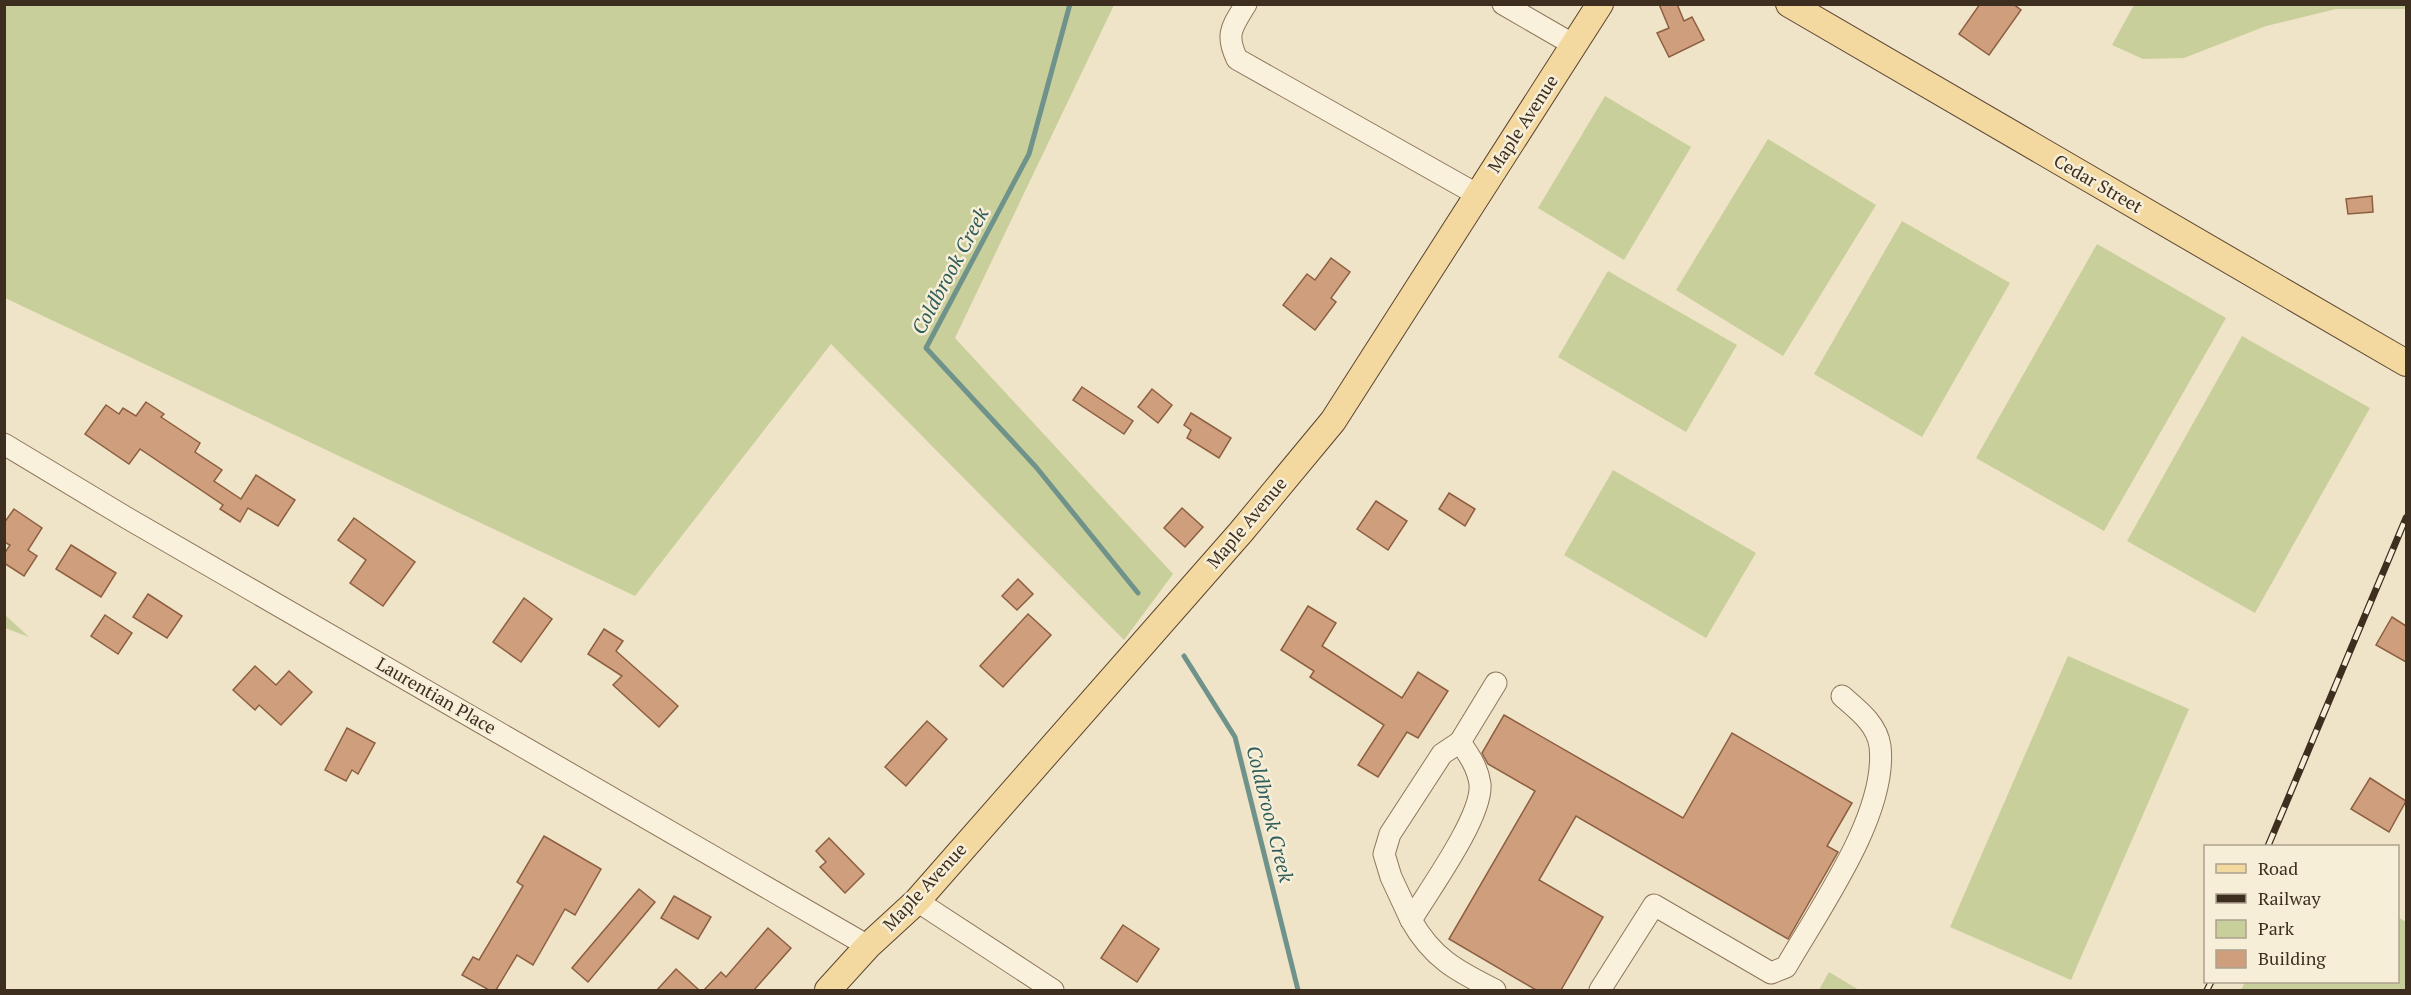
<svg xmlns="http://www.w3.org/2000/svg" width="2411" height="995" font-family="'PT Serif',serif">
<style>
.green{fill:#c9cf9b}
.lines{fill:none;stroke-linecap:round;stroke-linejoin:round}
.stream{stroke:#6f938a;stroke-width:5}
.building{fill:#cf9f7d;stroke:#8d5f41;stroke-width:1.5}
.minor-casing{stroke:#8d765c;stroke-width:23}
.major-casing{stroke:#5b4430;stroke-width:28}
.minor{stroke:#faf1dc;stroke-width:21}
.major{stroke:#f3d9a0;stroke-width:26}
.rail-casing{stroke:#3d2e20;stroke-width:7}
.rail{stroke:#f7eed8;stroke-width:4.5;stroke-dasharray:14;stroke-linecap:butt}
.labels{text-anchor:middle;stroke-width:5;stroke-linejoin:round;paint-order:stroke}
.street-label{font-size:18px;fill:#3d2e20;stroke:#f7eed8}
.water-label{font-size:20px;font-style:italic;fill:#2f5d5a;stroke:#f7eed8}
</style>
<rect width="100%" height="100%" fill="#f0e4c8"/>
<g class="green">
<polygon points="4,5 1114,5 955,338 1173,574 1124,640 831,344 635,596 5,298"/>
<polygon points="2134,5 2406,4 2406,9 2336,9 2266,26 2184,58 2143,59 2112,45"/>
<polygon points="1605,96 1691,147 1624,260 1538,208"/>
<polygon points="1768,139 1876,205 1783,356 1676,290"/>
<polygon points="1902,221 2010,283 1922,437 1814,374"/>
<polygon points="2097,244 2226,318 2104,531 1976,458"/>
<polygon points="1608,271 1737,345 1686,432 1558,357"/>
<polygon points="2242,336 2370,408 2255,613 2127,541"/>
<polygon points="1613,470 1756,553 1706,638 1564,555"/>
<polygon points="5,615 29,637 5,628"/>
<polygon points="2068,656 2189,709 2071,980 1950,927"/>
<polygon points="2398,917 2406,922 2406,990 2241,990 2245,982 2398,982"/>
<polygon points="1829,972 1859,990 1819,990"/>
</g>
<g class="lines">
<g class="stream">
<polyline points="1070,4 1029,154 926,348 1036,467 1138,593"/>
<polyline points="1184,656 1235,737 1298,990"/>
</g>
</g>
<g class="building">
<polygon points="1659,4 1677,4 1684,21 1692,17 1704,40 1669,57 1657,33 1669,28"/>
<polygon points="1980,4 2013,4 2021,10 1989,55 1959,34"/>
<polygon points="2372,196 2373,212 2348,214 2346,199"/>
<polygon points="1331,258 1350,272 1331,298 1336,302 1315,330 1283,305 1307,274 1315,280"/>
<polygon points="1082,387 1133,421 1124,434 1073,400"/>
<polygon points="1152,389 1172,405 1158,423 1138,407"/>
<polygon points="146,402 164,414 161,417 200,443 195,452 222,470 214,481 241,499 256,475 295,500 278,526 248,508 240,522 220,509 223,505 140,449 129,464 85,434 106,405 119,414 123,408 136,416"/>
<polygon points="1191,413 1231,438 1219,458 1187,438 1191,430 1184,425"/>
<polygon points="1449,493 1475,509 1465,526 1439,509"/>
<polygon points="1376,501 1407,521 1388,550 1357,529"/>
<polygon points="1182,508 1203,527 1185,547 1164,528"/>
<polygon points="14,509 42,528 28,550 37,556 24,576 4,563 4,554 10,545 4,542 4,523"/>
<polygon points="354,518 415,562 383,606 350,583 366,560 338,540"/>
<polygon points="71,545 116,573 101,597 56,569"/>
<polygon points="1018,579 1033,594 1017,610 1002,596"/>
<polygon points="148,594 182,616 167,638 133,617"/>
<polygon points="524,598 552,619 521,662 493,642"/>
<polygon points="1308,606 1336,623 1322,646 1402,698 1418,672 1448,691 1418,738 1407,732 1378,777 1358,765 1384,725 1310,677 1314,671 1281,650"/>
<polygon points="1028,614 1051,635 1003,687 980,666"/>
<polygon points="105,615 132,633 118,654 91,636"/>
<polygon points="2392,617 2406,626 2406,662 2376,645"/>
<polygon points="604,629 623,641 616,651 678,706 659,727 613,685 622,676 588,654"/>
<polygon points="255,666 276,685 289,671 312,692 281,725 259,705 255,710 233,690"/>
<polygon points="1504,715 1683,818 1732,733 1852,803 1827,846 1838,852 1788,939 1576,816 1539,880 1603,917 1561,990 1536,990 1449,939 1535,791 1488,764 1482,753"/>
<polygon points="927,721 947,739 906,786 885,767"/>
<polygon points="347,728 375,743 358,774 352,770 346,781 325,770"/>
<polygon points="2370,778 2406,801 2389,832 2351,809"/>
<polygon points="544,836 601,869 575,915 565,909 533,965 517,955 496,990 489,990 462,975 473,957 479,960 523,886 517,882"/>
<polygon points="829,838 864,874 845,893 820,867 826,862 816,851"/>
<polygon points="639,889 655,902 588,982 572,968"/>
<polygon points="674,896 711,917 698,939 661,918"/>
<polygon points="1123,925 1159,949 1137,982 1101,958"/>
<polygon points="768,928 791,948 754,990 704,990 721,972 726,977"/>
<polygon points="676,969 699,990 657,990"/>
</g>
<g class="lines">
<defs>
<g id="minor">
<path d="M1246,4C1232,27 1225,34 1237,59L1478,195"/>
<polyline points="1503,4 1574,45"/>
<polyline points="4,444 127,518 868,946"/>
<polyline points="917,901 1053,990"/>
<polyline points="1411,920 1391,877 1384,854 1390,834 1442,754 1460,742"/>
<path d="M1495,990C1457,971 1432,958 1411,920C1429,890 1483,816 1480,784C1478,768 1469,755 1460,742L1496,683"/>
<path d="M1600,990L1654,905L1771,973L1786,967C1819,909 1888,814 1880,746C1877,724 1858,710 1842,696"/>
</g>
<g id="major">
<polyline points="1789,4 2406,363"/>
<polyline points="828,990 868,946 917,901 1241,532 1333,421 1600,4"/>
</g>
</defs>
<use href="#minor" class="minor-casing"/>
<use href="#major" class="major-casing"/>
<use href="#minor" class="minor"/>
<use href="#major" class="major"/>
<defs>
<g id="rail">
<polyline points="2268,846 2406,518"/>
<polyline points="2207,990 2211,982"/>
</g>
</defs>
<use href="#rail" class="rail-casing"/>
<use href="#rail" class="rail"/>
</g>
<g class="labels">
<g class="street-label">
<text transform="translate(1523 124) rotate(-57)" y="6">Maple Avenue</text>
<text transform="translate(2098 184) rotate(30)" y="6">Cedar Street</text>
<text transform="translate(1247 523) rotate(-50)" y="6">Maple Avenue</text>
<text transform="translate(436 696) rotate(30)" y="6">Laurentian Place</text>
<text transform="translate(925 887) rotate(-47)" y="6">Maple Avenue</text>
</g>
<g class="water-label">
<text transform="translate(950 271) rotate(-62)" y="7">Coldbrook Creek</text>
<text transform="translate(1270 814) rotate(76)" y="7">Coldbrook Creek</text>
</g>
</g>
<rect width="2411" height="995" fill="none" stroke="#3d2e20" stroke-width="12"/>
<rect x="2204" y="845" width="195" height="138" fill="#f7eed8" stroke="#ada18e" stroke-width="1.5"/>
<rect x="2216" y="864" width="30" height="9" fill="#f3d9a0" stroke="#ada18e" stroke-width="1.5"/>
<text x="2258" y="875" font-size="18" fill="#3d2e20">Road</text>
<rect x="2216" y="894" width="30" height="9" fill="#3d2e20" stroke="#ada18e" stroke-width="1.5"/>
<text x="2258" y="905" font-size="18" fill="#3d2e20">Railway</text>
<rect x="2216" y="920" width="30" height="18" fill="#c9cf9b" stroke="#ada18e" stroke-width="1.5"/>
<text x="2258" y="935" font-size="18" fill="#3d2e20">Park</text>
<rect x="2216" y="950" width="30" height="18" fill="#cf9f7d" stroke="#ada18e" stroke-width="1.5"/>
<text x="2258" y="965" font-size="18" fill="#3d2e20">Building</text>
</svg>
